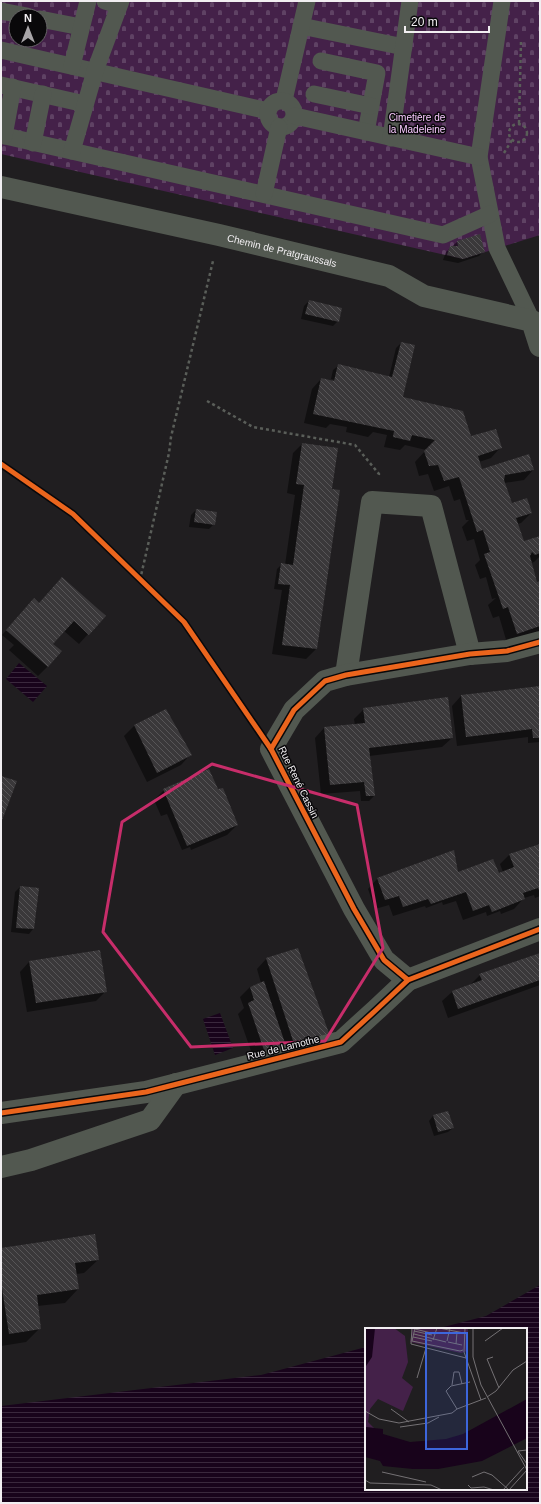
<svg xmlns="http://www.w3.org/2000/svg" width="541" height="1504" font-family="Arial,sans-serif">
<style>
.cemetery{fill:url(#cemetery-stones);fill-rule:evenodd}
.water{fill:url(#water-rules)}
.shadow{fill:#0007}
.building{fill:url(#building-back-hatch)}
.lines{fill:none;stroke-linecap:round;stroke-linejoin:round}
.path{stroke:#5a5e59;stroke-width:2.5;stroke-dasharray:3 3;stroke-linecap:butt}
.service{stroke:#525850;stroke-width:17}
.minor{stroke:#525850;stroke-width:22}
.cycleway-casing{stroke:#09080a;stroke-width:8}
.cycleway{stroke:#eb651d;stroke-width:5}
.marked{fill:none;stroke:#c72d6a;stroke-width:3;stroke-linejoin:round}
.labels{text-anchor:middle;stroke-width:3;stroke-linejoin:round;paint-order:stroke}
.park-label{font-size:10px;fill:#f9caff;stroke:#09080a}
.street-label{font-size:10px;fill:#f1eef1;stroke:#09080a}
.inset-road{fill:none;stroke:#747174;stroke-width:1}
.view{fill:#3d66dc;fill-opacity:0.15;stroke:#3d66dc;stroke-width:2}
.inset-edge{fill:none;stroke:#f1eef1;stroke-width:2}
</style>
<defs>
<pattern id="cemetery-stones" width="16" height="16" patternUnits="userSpaceOnUse"><rect width="16" height="16" fill="#442149"/><path d="M2 7V4a2 2 0 0 1 4 0v3zM10 15v-3a2 2 0 0 1 4 0v3z" fill="#5f4264"/></pattern>
<pattern id="water-rules" width="6" height="5" patternUnits="userSpaceOnUse"><rect width="6" height="5" fill="#18031b"/><path d="M0 2.5h6" fill="none" stroke="#3a283d"/></pattern>
<pattern id="building-back-hatch" width="6" height="6" patternUnits="userSpaceOnUse"><rect width="6" height="6" fill="#3a383a"/><path d="M-1 5l2 2M0 0l6 6M5-1l2 2" fill="none" stroke="#575557"/></pattern>
</defs>
<rect width="100%" height="100%" fill="#201e20"/>
<path class="cemetery" d="M1,1H540V235L463,259L1,154ZM16,16H40V40H16Z"/>
<g class="water">
<polygon points="19,663 47,686 33,702 6,679"/>
<polygon points="220,1013 233,1048 215,1055 203,1019"/>
<polygon points="540,1285 540,1503 1,1503 1,1406 261,1375 366,1347 366,1489 526,1489 526,1329 436,1329 486,1316"/>
</g>
<g class="shadow">
<polygon points="479,236 484,251 479,256 458,263 443,260 446,252 457,242"/>
<polygon points="309,301 338,321 333,326 301,319 304,306"/>
<polygon points="401,343 401,397 471,437 500,448 491,458 479,462 481,470 533,470 524,480 504,483 512,504 531,513 521,523 517,524 524,543 540,541 540,556 534,562 531,563 537,583 540,582 540,632 507,643 499,616 493,618 488,605 496,598 492,599 486,577 480,579 475,565 480,560 474,539 467,541 462,527 469,520 466,520 460,499 454,501 449,486 434,491 428,474 419,476 415,462 426,450 405,445 400,450 384,447 387,435 373,432 368,437 346,432 347,427 330,424 326,428 304,423 312,389 321,379 343,384 343,382 331,379 333,370 338,366 389,377 396,348"/>
<polygon points="302,444 334,468 318,630 319,630 316,649 306,659 272,654 282,590 274,589 277,569 282,564 285,565 295,495 287,493 293,453"/>
<polygon points="196,510 214,524 209,529 189,527 191,515"/>
<polygon points="52,588 88,634 79,644 64,631 52,644 48,666 38,676 9,650 14,645 2,635 29,605 39,604"/>
<polygon points="540,687 540,742 528,743 528,737 457,746 452,706 461,696"/>
<polygon points="364,709 452,738 442,747 369,756 374,796 369,801 361,801 360,791 321,794 315,738 324,728 355,725 354,719"/>
<polygon points="165,711 190,755 181,765 147,782 124,736 134,726"/>
<polygon points="164,790 217,791 237,825 227,835 191,850 190,847 182,850 167,814 161,816 154,800"/>
<polygon points="540,845 540,896 535,898 534,895 524,898 514,909 501,914 500,911 487,916 486,912 463,920 456,901 443,905 442,902 426,908 425,906 393,916 389,905 375,909 368,889 377,879 458,873 498,875 503,872 500,864 510,854"/>
<polygon points="20,887 38,889 33,929 29,934 11,932 15,892"/>
<polygon points="540,954 540,985 448,1018 442,1001 452,992 470,985 480,975"/>
<polygon points="266,959 320,1045 255,1062 238,1014 244,1008 240,997 250,987 261,983 257,969"/>
<polygon points="29,962 106,991 96,1001 27,1012 20,972"/>
<polygon points="433,1116 453,1128 448,1132 434,1136 429,1121"/>
<polygon points="1,1249 98,1260 84,1273 76,1274 78,1289 65,1303 37,1306 40,1328 26,1342 1,1346"/>
</g>
<g class="building">
<polygon points="480,234 485,252 463,259 447,255 450,246 458,246 457,241"/>
<polygon points="309,300 342,308 339,322 305,314"/>
<polygon points="401,342 415,345 403,397 463,411 471,436 496,429 502,448 478,456 482,469 529,454 534,470 505,475 504,480 512,503 527,498 532,513 516,518 524,541 540,536 540,553 535,555 532,552 530,556 537,582 540,581 540,626 517,634 508,607 503,609 484,554 490,552 483,530 477,532 459,477 444,481 438,465 429,466 424,451 435,440 412,435 410,441 393,437 394,431 313,414 321,378 334,381 338,364 392,377"/>
<polygon points="302,443 338,448 332,489 340,490 317,649 282,645 290,585 278,584 281,563 293,565 304,485 296,484"/>
<polygon points="196,509 217,512 215,525 194,522"/>
<polygon points="62,577 106,616 89,635 74,621 53,644 62,651 48,667 6,630 34,598 39,603"/>
<polygon points="540,686 540,738 533,738 532,729 466,737 461,695"/>
<polygon points="448,697 453,738 369,748 375,796 366,796 364,782 330,785 324,727 365,723 363,708"/>
<polygon points="166,709 192,755 157,773 134,725"/>
<polygon points="209,769 218,789 223,788 238,825 187,846 163,789"/>
<polygon points="1,776 17,781 1,823"/>
<polygon points="540,844 540,892 538,888 523,893 525,899 492,912 489,905 473,911 466,892 431,904 428,899 403,907 399,896 385,900 377,878 454,850 458,872 493,859 499,873 514,867 509,854"/>
<polygon points="20,886 39,888 34,929 16,928"/>
<polygon points="298,948 330,1036 295,1047 266,958"/>
<polygon points="100,950 107,992 36,1003 29,961"/>
<polygon points="540,953 540,980 458,1009 452,991 482,980 479,974"/>
<polygon points="264,981 286,1046 265,1053 248,1003 254,1000 250,987"/>
<polygon points="448,1111 454,1128 438,1132 433,1115"/>
<polygon points="95,1234 99,1260 75,1263 79,1289 37,1295 41,1329 9,1334 1,1282 1,1248"/>
</g>
<g class="lines">
<g class="path">
<polyline points="519,123 521,42"/>
<circle cx="518" cy="133" r="9"/>
<polyline points="504,153 512,140"/>
<polyline points="207,401 253,427 355,445 379,474 378,477"/>
<polyline points="140,580 169,453 171,437 213,261"/>
</g>
<g class="service">
<polyline points="105,1 119,5"/>
<polyline points="502,1 479,157 497,248 532,321"/>
<polyline points="1,11 27,16"/>
<polyline points="40,19 81,27"/>
<polyline points="301,26 404,47"/>
<polyline points="1,50 268,111"/>
<polyline points="321,61 377,73 366,132"/>
<polyline points="72,66 88,1"/>
<polyline points="1,85 85,104"/>
<polyline points="314,94 371,106"/>
<polyline points="284,100 307,1"/>
<circle cx="281" cy="114" r="13"/>
<polyline points="295,116 479,157"/>
<polyline points="1,135 443,235 490,214"/>
<polyline points="4,136 13,87"/>
<polyline points="391,138 410,1"/>
<polyline points="33,143 43,94"/>
<polyline points="72,151 95,71 121,1"/>
<polyline points="264,194 279,127"/>
</g>
<g class="minor">
<path id="s1" d="M1,187L219,235L389,276L424,296L532,321L540,346"/>
<polyline points="346,675 372,502 431,506 470,654"/>
<polyline points="408,980 384,960 354,909 271,749 294,710 325,681 346,675 470,654 507,651 540,642"/>
<polyline points="1,1113 146,1092 341,1042 376,1010 408,980 540,929"/>
<polyline points="1,1167 31,1160 150,1120 176,1084"/>
</g>
<defs>
<g id="cycleway">
<polyline points="1,464 73,514 184,622 271,749"/>
<polyline points="408,980 384,960 354,909 271,749 294,710 325,681 346,675 470,654 507,651 540,642"/>
<polyline points="1,1113 146,1092 341,1042 376,1010 408,980 540,929"/>
</g>
</defs>
<use href="#cycleway" class="cycleway-casing"/>
<use href="#cycleway" class="cycleway"/>
</g>
<path class="marked" d="M212,764L357,805L383,948L325,1041L191,1047L103,932L122,822Z"/>
<g class="labels">
<g class="park-label">
<text x="417" y="121">Cimetière de<tspan x="417" dy="12">la Madeleine</tspan></text>
</g>
<g class="street-label">
<text dy="4" stroke="none"><textPath href="#s1" startOffset="288">Chemin de Pratgraussals</textPath></text>
<text transform="translate(299 782) rotate(64)" y="4">Rue René Cassin</text>
<text transform="translate(283 1047) rotate(-14)" y="4">Rue de Lamothe</text>
</g>
</g>
<g transform="translate(365 1328)">
<rect width="162" height="162" fill="#201e20"/>
<path d="M0,0H29L40,8L43,34L37,50L48,59L38,83L13,71L5,81L3,94L9,100L0,99Z" fill="#442149"/>
<path d="M48,0H103L102,23L96,25L45,14Z" fill="#442149"/>
<path d="M0,0H10L7,29L1,38ZM162,71V110L117,133L73,141H48L18,138L15,133L0,129V99L18,101V106L45,114L81,111L98,106Z" fill="#18031b"/>
<path class="inset-road" d="M47,0L46,16L101,30M50,0L47,13L95,23L98,22M74,0L99,5M100,0L99,24L116,72M108,0V29L116,57L162,142M50,1L70,6M49,3L67,7M49,6L81,14M48,9L67,13M68,12L72,0M82,13L85,0M120,13L138,0M83,14L97,17M91,16L92,4M128,29L122,31L134,60M52,50L61,20M87,57L89,44H94L97,56M122,69L131,63L148,42L162,33M26,81L44,94M92,81L81,63L86,58L105,54M0,83L14,91L34,95L87,85L92,81L121,70M35,99L63,95L74,89M162,122L153,123L162,136M17,144L61,154M107,149L119,144L127,147L144,162M0,152L5,155L66,157L77,162M103,157L106,160L119,159L129,162M138,162L159,139M144,162L162,142"/>
<path class="view" d="M61,5H102V121H61Z"/>
<rect width="162" height="162" class="inset-edge"/>
</g>
<rect width="541" height="1504" fill="none" stroke="#f1eef1" stroke-width="4"/>
<g transform="translate(28 28)"><circle r="19" fill="#09080a" stroke="#666466"/>
<path d="M0-3L7 15L0 10L-7 15Z" fill="#a8a5a8"/>
<text y="-6" font-size="11" font-weight="bold" text-anchor="middle" fill="#f1eef1">N</text>
</g>
<path d="M405 26v6h84v-6" fill="none" stroke="#f1eef1" stroke-width="2"/>
<text x="411" y="26" font-size="12" fill="#f1eef1" stroke="#09080a" stroke-width="3" paint-order="stroke">20 m</text>
</svg>
